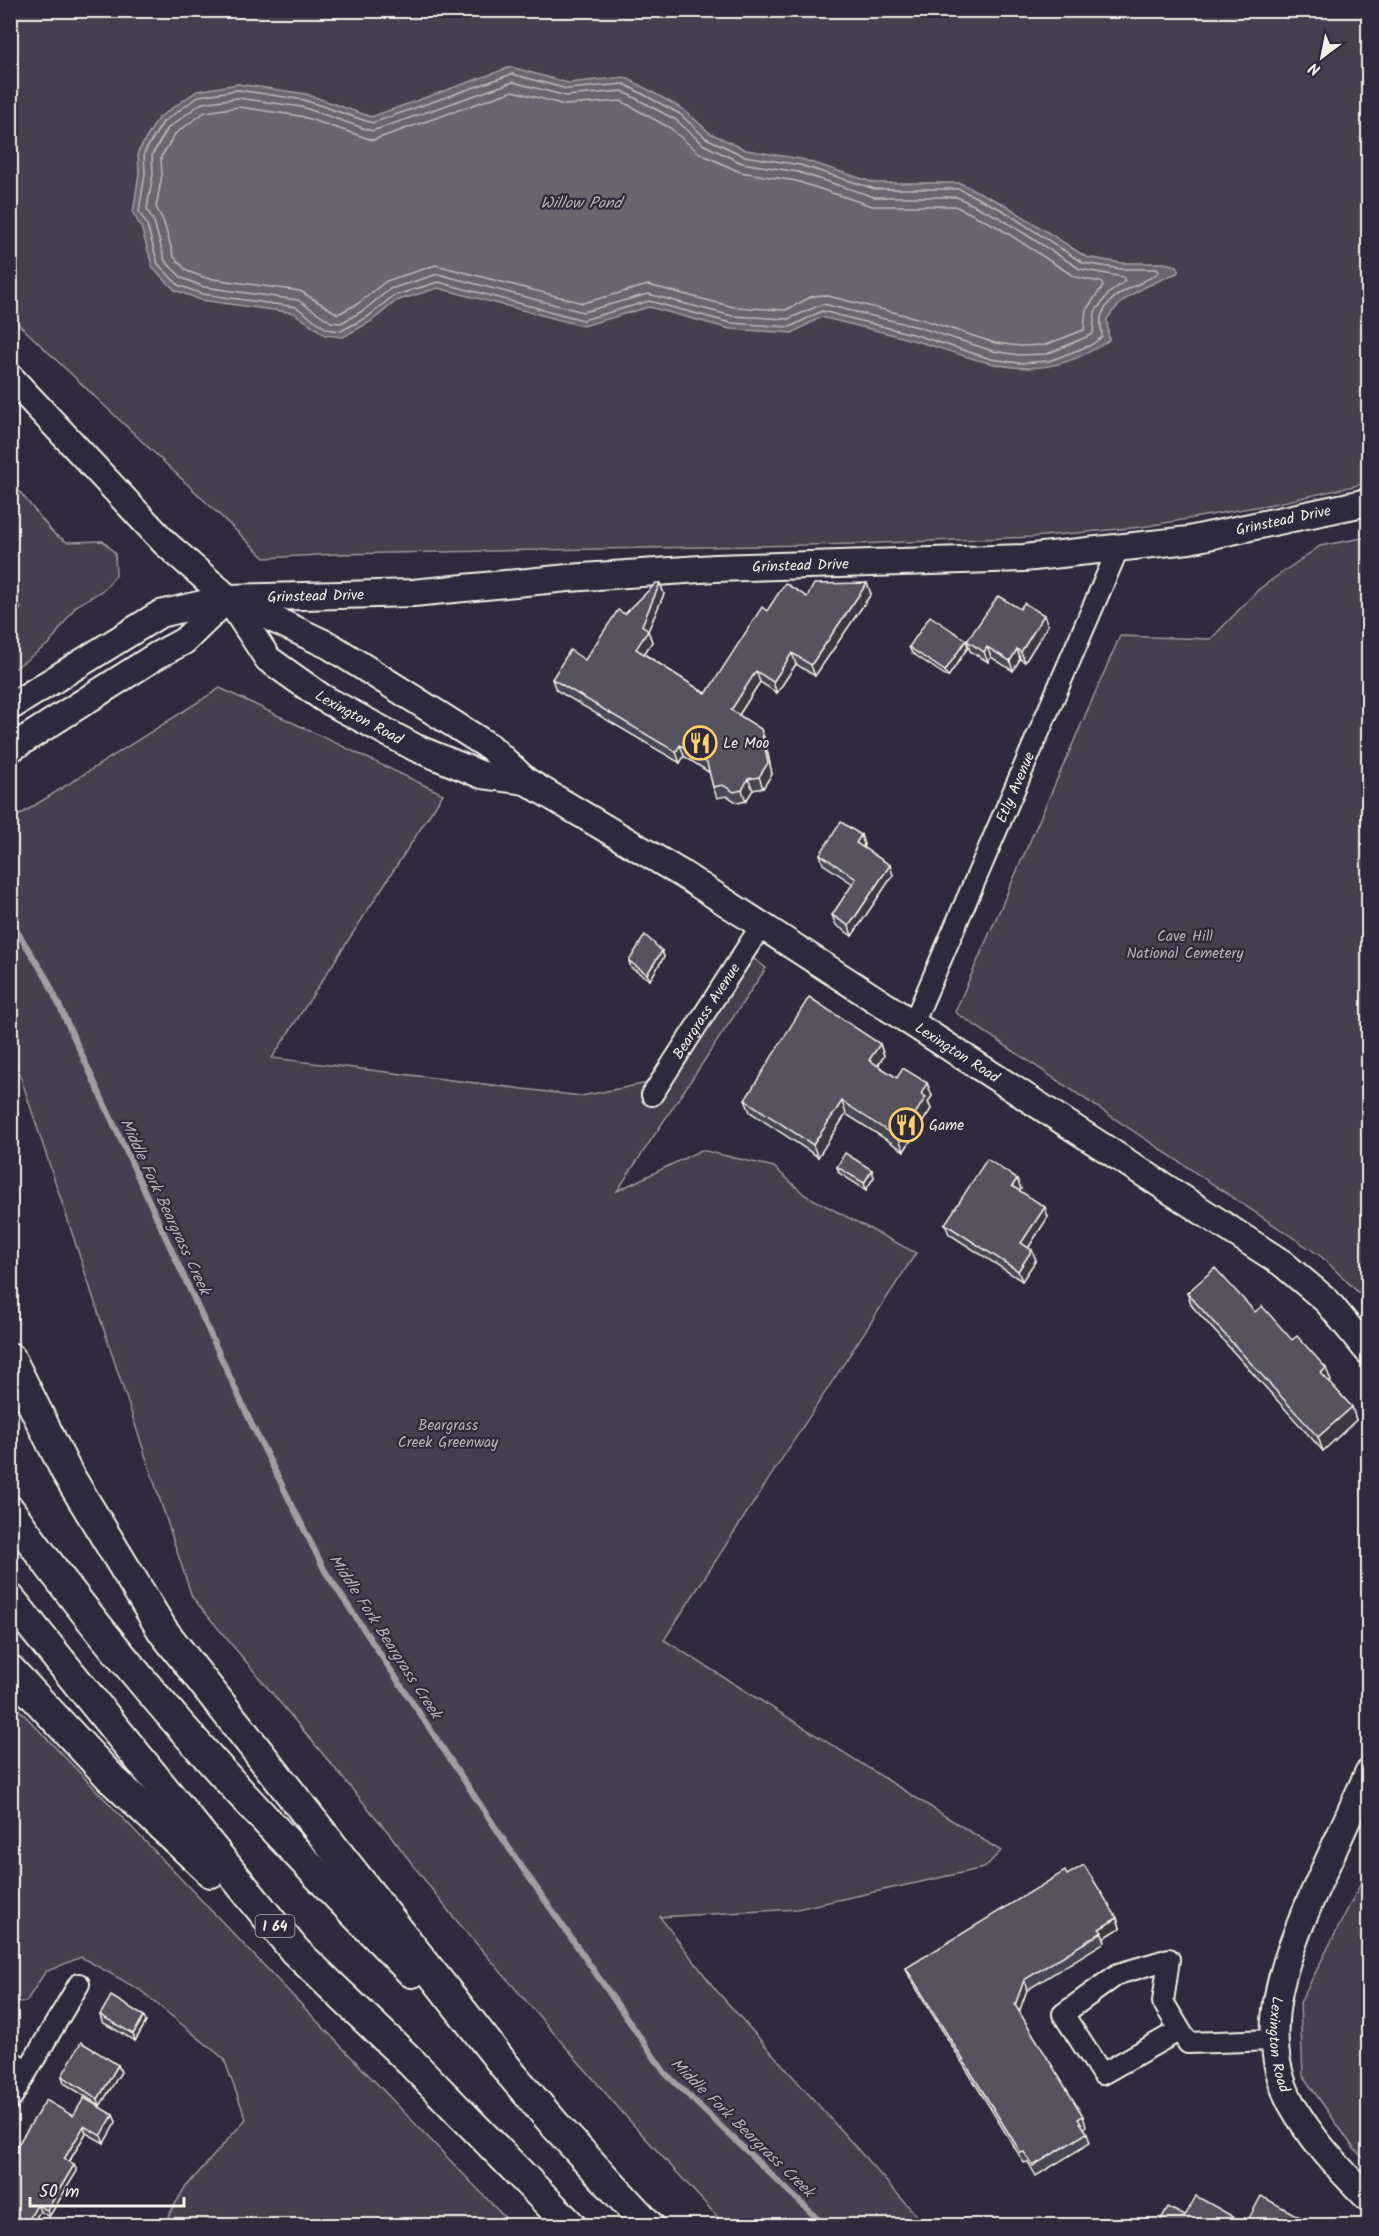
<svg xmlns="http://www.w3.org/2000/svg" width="1379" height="2236" font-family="Kalam,sans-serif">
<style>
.green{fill:#454050;stroke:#9c989c;stroke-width:1.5}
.water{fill:#6a6670;stroke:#a19ea0;stroke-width:1.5}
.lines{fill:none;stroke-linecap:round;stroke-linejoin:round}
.shore{stroke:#bdb9b8;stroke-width:1.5}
.stream{stroke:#a19ea0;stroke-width:6}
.minor-casing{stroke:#f4f1e8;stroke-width:24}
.major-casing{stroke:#f4f1e8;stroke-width:30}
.highway-casing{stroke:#f4f1e8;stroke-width:34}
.minor{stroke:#2f2a3d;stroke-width:20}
.major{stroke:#2f2a3d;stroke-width:26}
.highway{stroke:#2f2a3d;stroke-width:30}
.wall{fill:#4a4752;stroke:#f4f1e8;stroke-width:1.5}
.shaded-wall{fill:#3c3942;stroke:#f4f1e8;stroke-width:1.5}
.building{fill:#56525f;stroke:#f4f1e8;stroke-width:1.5}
.labels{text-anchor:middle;stroke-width:4.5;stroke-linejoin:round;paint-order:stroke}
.shield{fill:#2f2a3d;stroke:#b9b5b5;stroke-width:1.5}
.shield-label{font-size:14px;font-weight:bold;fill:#f4f1e8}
.street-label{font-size:15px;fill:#f4f1e8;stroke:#2f2a3d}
.poi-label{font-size:15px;fill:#f4f1e8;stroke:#2f2a3d;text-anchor:start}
.park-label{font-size:15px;fill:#b7b3b3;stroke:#2f2a3d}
.water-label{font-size:16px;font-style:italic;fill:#b6b2b2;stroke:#2f2a3d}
</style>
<rect width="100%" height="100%" fill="#2f2a3d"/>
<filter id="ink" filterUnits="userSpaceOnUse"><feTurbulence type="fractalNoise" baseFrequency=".0167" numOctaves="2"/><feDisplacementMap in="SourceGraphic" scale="12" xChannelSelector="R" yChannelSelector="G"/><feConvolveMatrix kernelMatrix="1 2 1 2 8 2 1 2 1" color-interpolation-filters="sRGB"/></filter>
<g filter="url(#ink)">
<g class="green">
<polygon points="10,11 1368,11 1368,483 1278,503 1142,527 1032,537 857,544 337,554 265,558 11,317"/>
<polygon points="11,481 54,534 67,542 103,541 115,553 116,575 105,589 76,606 50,643 11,671 11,621 21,609 11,587"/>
<polygon points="1368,537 1368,1302 1322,1257 955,1012 1120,636 1211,639 1259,589 1320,546"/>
<polygon points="220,688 443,794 272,1058 581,1096 648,1083 737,946 766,968 617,1191 701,1150 774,1167 805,1195 916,1253 664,1640 1001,1851 984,1868 797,1909 660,1917 716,1990 925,2225 725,2225 628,2119 450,1913 387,1831 192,1597 11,1048 10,821"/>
<polygon points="11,1701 512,2225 163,2225 184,2189 246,2119 224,2059 140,1990 81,1957 45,1972 26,2002 11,2002"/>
<polygon points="1368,1869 1368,2162 1355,2150 1303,2076 1300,2003"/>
</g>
<path class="water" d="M511,67L568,83L625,77L683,109L710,133L746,150L801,159L875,183H960L1007,206L1086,257L1122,263H1164L1177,266L1179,270L1177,273C1149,285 1125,293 1107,319L1109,340C1038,389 990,363 916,341C885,332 853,325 821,317L792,333L730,329L649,307L583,326L438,288L396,301L372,321L343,337L325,335L294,313L201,300L175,290L153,268L141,227L133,213L139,173L138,152L158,118L197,91L238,84L306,94L371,117Z"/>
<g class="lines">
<g class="shore">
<path d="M512,74L567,89L624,84L680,114L706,138L744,156L800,165L875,189H959L1004,211L1083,263L1122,269H1157L1159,272C1142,286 1107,291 1101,318C1100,323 1102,331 1102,337L1091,345L1049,361L1019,363L991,359L916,335L822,311L790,327L731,323L649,301L583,320L438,282L393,296L369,316L341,331L327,329L296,307L202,294L178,285L158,264L147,225L139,211L145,174L144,153L163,122L199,96L238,90L304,100L372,123Z"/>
<polygon points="513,82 566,96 622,91 676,120 704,145 742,163 798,172 874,197 957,197 1000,218 1080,269 1123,277 1125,281 1108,294 1095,312 1093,334 1047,354 1019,355 993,351 918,327 823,304 788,319 732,316 648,294 583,312 438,274 390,289 364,310 341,323 331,322 298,300 204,287 182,278 165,261 154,222 147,209 153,174 152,155 168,128 202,103 238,98 302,107 372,131"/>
<polygon points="513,91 565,105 621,101 670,128 699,153 740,172 796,181 872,206 955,206 996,226 1075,277 1101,282 1103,286 1086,310 1084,330 1045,345 1020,346 995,343 921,319 824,295 813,296 786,310 734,307 648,285 583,303 436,265 386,281 359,303 338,314 300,291 206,278 187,271 174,257 163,220 156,207 162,175 161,157 175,134 205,112 239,107 300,116 373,140"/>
</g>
<polyline class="stream" points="10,920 47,979 252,1425 325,1571 517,1860 665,2073 825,2226"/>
<defs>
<g id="minor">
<path id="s1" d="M913,1024L1118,549"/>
<path id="s2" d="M652,1095L761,926"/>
<polyline points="1180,2030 1102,2074 1063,2014 1118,1974 1169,1959 1163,2002 1188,2043 1275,2040"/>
<polyline points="10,2060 27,2071"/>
<polyline points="10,2100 79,1984"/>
</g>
<g id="major">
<path id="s3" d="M10,377L165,543L228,598L268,659L323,698L416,748L482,775L526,781"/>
<path id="s4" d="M231,599L330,646L490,747L526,781L682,874L1282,1263L1327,1301L1368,1351"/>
<path id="s5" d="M10,707L160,614L228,598L413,593L568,578L715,568L1024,558L1189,540L1368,502"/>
<polyline points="10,749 156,656 184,641 228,598"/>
<path id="s6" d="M1368,1773C1353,1807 1337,1842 1321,1877C1290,1946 1252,2028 1291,2103C1311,2139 1339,2169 1368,2198"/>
</g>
<g id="highway">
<polyline points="10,1358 66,1471 163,1631 512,2075 557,2127 649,2226"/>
<path d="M10,1511C128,1678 269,1827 412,1972"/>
<polyline points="10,1599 295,1951 412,2063 571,2226"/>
<polyline points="10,1670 113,1780 211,1872"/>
</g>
</defs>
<use href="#minor" class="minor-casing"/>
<use href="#major" class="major-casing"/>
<use href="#highway" class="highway-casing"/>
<use href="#minor" class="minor"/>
<use href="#major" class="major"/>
<use href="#highway" class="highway"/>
</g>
<g class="wall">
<polygon points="660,583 664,594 648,631 652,642 644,654 706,694 767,611 807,597 871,594 815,676 796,664 777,693 760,682 739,715 765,740 772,774 763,788 753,790 746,801 738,803 727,796 717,798 713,787 710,773 684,756 680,763 556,690 552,679 585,660 625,614"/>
<polygon points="1048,625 1025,662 1020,659 1013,671 991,657 988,662 970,651 967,641"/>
<polygon points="966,640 968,647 948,677 912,653 909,647"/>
<polygon points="861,835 864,845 863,847 893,875 852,936 836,925 832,915 853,884 823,864 820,854"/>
<polygon points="662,951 664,957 650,980 631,968 629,961"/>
<polygon points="880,1044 884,1056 878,1066 897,1078 927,1083 932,1096 928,1102 931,1109 904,1151 846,1114 818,1157 750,1112 745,1100"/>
<polygon points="837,1167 874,1177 866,1190 839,1173"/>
<polygon points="1017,1179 1021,1189 1019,1191 1048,1217 1028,1248 1036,1260 1022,1281 949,1234 945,1224"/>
<polygon points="1187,1293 1255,1312 1331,1381 1330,1383 1352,1407 1356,1420 1323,1451 1192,1306"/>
<polygon points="1067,1875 1117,1918 1120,1928 1104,1938 1105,1942 1027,1990 1019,2012 1083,2116 1086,2126 1084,2128 1087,2133 1090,2143 1036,2176 1028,2162 1024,2163 910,1978 906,1968"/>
<polygon points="100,2015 146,2022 135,2041 102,2022"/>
<polygon points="118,2065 121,2072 100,2106 64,2083 62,2076"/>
<polygon points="113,2115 116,2122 104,2143 86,2133 69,2162 74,2165 77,2171 49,2217 40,2211 31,2226 10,2226 73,2116"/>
</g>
<g class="shaded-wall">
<polygon points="660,583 664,594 648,631 652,642 640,660 636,649 642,625"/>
<polygon points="867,583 871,594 815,676 811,665"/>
<polygon points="1044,615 1048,625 1025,662 1021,652"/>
<polygon points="966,640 968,647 948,677 945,671"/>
<polygon points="987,647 991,657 988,662 984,652"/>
<polygon points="1017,649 1020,659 1013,671 1010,661"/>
<polygon points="792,653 796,664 777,693 773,682"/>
<polygon points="756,671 760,682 735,721 731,710"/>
<polygon points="761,729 765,740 772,774 763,788 759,777"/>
<polygon points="680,745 684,756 680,763 676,752"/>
<polygon points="748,779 753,790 746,801 742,790"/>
<polygon points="861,835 864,845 859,853 856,843"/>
<polygon points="890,865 893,875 852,936 849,926"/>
<polygon points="662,951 664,957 650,980 647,974"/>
<polygon points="880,1044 884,1056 873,1073 869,1060"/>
<polygon points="927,1083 932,1096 928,1102 931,1109 904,1151 899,1139 921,1094"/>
<polygon points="842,1101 846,1114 818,1157 813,1145"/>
<polygon points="872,1170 874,1177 866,1190 864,1183"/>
<polygon points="1017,1179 1021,1189 1016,1196 1012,1186"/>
<polygon points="1045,1207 1048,1217 1025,1253 1021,1243"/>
<polygon points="1032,1250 1036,1260 1022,1281 1018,1271"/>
<polygon points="1326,1368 1331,1381 1326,1386 1321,1373"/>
<polygon points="1352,1407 1356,1420 1323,1451 1318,1437"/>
<polygon points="1117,1918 1120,1928 1104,1938 1099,1929"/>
<polygon points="1024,1980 1027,1990 1018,2015 1015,2005"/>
<polygon points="14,2005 16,2012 10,2021 10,2010"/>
<polygon points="144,2016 146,2022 135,2041 133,2034"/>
<polygon points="118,2065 121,2072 100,2106 98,2099"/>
<polygon points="113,2115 116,2122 104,2143 101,2136"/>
<polygon points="84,2126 86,2133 67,2165 64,2159"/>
<polygon points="74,2165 77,2171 49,2217 47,2210"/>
<polygon points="37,2205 40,2211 31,2226 25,2226"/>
<polygon points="1300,2217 1303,2226 1295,2226"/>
</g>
<g class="building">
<polygon points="656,583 660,583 642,625 648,631 636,649 706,694 762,607 767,611 785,583 807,597 814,584 867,583 811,665 792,653 773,682 756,671 731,710 761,729 768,763 759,777 748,779 742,790 734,792 723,785 713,787 707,763 680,745 676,752 552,679 570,650 585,660 618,610 625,614"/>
<polygon points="998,596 1020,609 1024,603 1044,615 1021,652 1017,649 1010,661 987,647 984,652 967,641"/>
<polygon points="930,616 966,640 945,671 909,647"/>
<polygon points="841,822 861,835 856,843 890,865 849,926 832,915 856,879 820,854"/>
<polygon points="645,935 662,951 647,974 629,961"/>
<polygon points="809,997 880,1044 869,1060 897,1078 903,1068 927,1083 921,1094 926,1097 899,1139 842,1101 813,1145 745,1100"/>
<polygon points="845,1153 872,1170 864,1183 837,1167"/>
<polygon points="987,1159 1017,1179 1012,1186 1045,1207 1021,1243 1032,1250 1018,1271 945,1224"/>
<polygon points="1215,1268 1255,1312 1262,1306 1292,1340 1297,1336 1326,1368 1321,1373 1352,1407 1318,1437 1187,1293"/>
<polygon points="1084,1865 1117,1918 1099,1929 1102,1932 1024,1980 1015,2005 1083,2116 1078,2119 1087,2133 1033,2166 1024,2152 1021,2153 906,1968 1065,1871 1067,1875"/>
<polygon points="111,1996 144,2016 133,2034 100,2015"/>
<polygon points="10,2003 14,2005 10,2010"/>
<polygon points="81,2042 118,2065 98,2099 62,2076"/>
<polygon points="84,2098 113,2115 101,2136 84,2126 64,2159 74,2165 47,2210 37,2205 25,2226 10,2226 10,2157 46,2100 73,2116"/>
<polygon points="1196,2196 1246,2224 1261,2196 1300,2217 1295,2226 1157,2226 1168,2207 1185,2216"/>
</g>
</g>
<defs>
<symbol id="restaurant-ring" viewBox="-11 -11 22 22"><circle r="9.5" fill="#2f2a3d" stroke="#ffd166" stroke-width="1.5"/><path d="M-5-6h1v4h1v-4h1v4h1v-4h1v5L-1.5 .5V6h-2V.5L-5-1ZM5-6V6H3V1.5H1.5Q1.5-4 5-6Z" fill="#ffd166"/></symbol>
</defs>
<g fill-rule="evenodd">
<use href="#restaurant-ring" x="681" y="724" width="38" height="38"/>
<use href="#restaurant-ring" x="887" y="1106" width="38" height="38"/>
</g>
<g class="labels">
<rect class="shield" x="255.5" y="1915" width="39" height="22" rx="4.5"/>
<g class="shield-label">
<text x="275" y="1931">I 64</text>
</g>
<g class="street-label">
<text dy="5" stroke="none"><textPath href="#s5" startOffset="1306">Grinstead Drive</textPath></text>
<text dy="5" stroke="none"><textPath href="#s5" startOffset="820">Grinstead Drive</textPath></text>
<text dy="5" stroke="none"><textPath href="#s5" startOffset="334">Grinstead Drive</textPath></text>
<text dy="5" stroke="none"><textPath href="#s3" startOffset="492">Lexington Road</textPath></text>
<text dy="5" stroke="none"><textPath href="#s1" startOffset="258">Etly Avenue</textPath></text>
<text dy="5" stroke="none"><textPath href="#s2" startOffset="100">Beargrass Avenue</textPath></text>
<text dy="5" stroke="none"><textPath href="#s4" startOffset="858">Lexington Road</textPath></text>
<text dy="5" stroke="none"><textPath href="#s6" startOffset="290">Lexington Road</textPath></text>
</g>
<g class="poi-label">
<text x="723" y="748">Le Moo</text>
<text x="929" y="1130">Game</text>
</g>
<g class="park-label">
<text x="1185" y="941">Cave Hill<tspan x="1185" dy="17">National Cemetery</tspan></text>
<text x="448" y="1430">Beargrass<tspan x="448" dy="17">Creek Greenway</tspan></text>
</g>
<g class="water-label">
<text x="581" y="208">Willow Pond</text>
<text transform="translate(166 1206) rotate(65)" y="6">Middle Fork Beargrass Creek</text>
<text transform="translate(386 1636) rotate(57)" y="6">Middle Fork Beargrass Creek</text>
<text transform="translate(743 2127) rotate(44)" y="6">Middle Fork Beargrass Creek</text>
</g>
</g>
<rect width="1379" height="2236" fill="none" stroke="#2f2a3d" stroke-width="36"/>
<rect x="18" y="18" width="1343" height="2200" fill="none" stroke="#f4f1e8" stroke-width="2" filter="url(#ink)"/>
<g transform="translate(1322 57) rotate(212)" stroke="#2f2a3d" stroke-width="4.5" paint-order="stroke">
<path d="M0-4.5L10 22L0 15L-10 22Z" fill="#f4f1e8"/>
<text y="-9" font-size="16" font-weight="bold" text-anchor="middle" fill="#f4f1e8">N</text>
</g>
<path d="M30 2197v9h154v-9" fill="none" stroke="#f4f1e8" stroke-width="3"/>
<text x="39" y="2197" font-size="18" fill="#f4f1e8" stroke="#2f2a3d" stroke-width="4.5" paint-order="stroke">50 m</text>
</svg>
